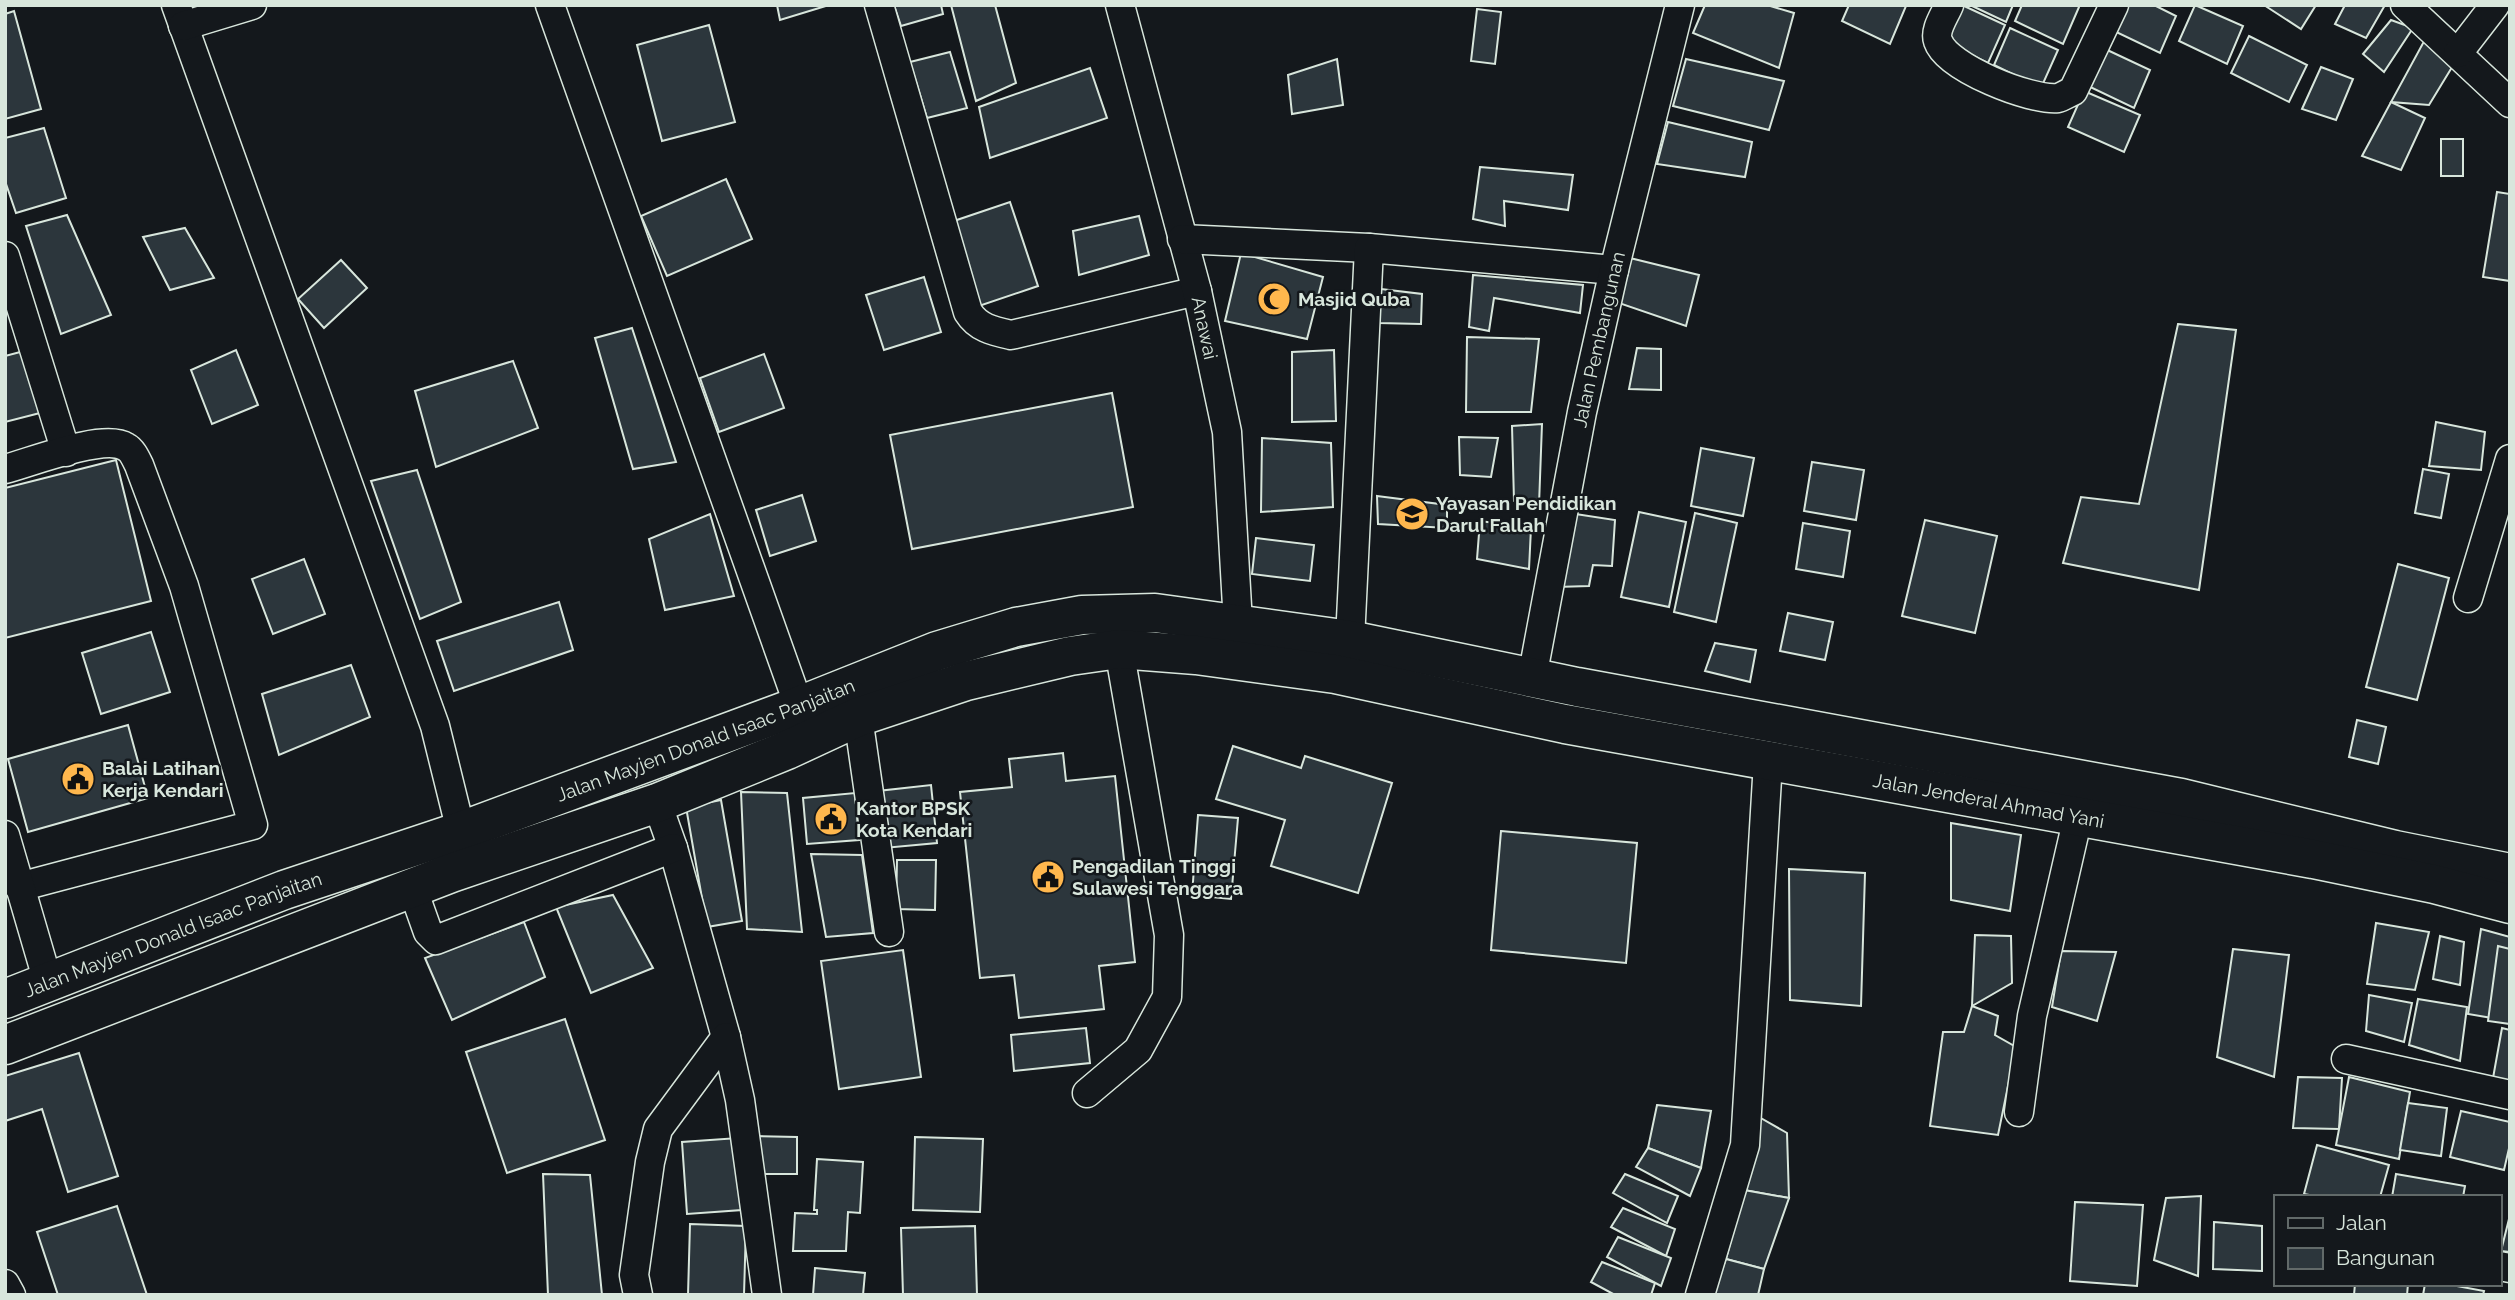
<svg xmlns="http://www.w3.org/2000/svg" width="2515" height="1300" font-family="Raleway,sans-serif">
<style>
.building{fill:#2c363c;stroke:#d8e6dc;stroke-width:2}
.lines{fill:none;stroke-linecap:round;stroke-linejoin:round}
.street-casing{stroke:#d8e6dc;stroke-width:31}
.highway-casing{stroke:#d8e6dc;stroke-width:41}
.street{stroke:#14181c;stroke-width:28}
.highway{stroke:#14181c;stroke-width:38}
.labels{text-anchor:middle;stroke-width:5;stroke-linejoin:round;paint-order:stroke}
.poi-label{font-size:19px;font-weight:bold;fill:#d8e6dc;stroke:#14181c;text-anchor:start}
.street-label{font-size:19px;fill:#d8e6dc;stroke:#14181c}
</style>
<rect width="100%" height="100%" fill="#14181c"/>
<g class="building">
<polygon points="777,5 829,5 780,20"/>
<polygon points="894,5 941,5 943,14 901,26"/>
<polygon points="951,5 995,5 1016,83 976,101"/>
<polygon points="1705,5 1767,5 1794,13 1779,68 1693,33"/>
<polygon points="1849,5 1904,5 1906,6 1890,44 1842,21"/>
<polygon points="1962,5 2005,25 1988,63 1940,40"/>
<polygon points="1970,5 2013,5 2006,22"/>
<polygon points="2022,5 2076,5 2079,7 2063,44 2015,21"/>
<polygon points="2123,5 2154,5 2176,16 2160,53 2112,30"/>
<polygon points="2195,5 2243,26 2227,64 2179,41"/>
<polygon points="2264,5 2316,5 2301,29"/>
<polygon points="2345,5 2385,5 2366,38 2335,24"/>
<polygon points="1477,9 1501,12 1495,64 1471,61"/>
<polygon points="14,11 41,109 5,119 5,14"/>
<polygon points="2391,20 2413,28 2384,72 2363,54"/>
<polygon points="709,25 735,122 662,141 637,45"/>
<polygon points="2010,28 2058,50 2041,88 1994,65"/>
<polygon points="2428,34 2457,59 2429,105 2391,102"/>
<polygon points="2249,36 2307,65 2289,102 2231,73"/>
<polygon points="2103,48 2150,70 2134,108 2086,85"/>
<polygon points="950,52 967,108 927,118 910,62"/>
<polygon points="1337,59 1343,105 1292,114 1288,75"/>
<polygon points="1686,59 1784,81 1769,130 1673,106"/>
<polygon points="2321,67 2353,79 2336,120 2302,109"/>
<polygon points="1090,68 1107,118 990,158 979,107"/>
<polygon points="2084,91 2140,115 2124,152 2068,127"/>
<polygon points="2391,102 2425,118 2401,170 2362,156"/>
<polygon points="1668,122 1752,142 1745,177 1657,164"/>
<polygon points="44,128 66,198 16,213 5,181 5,138"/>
<rect x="2441" y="139" width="22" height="37"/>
<polygon points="1480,167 1573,175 1568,210 1504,201 1505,226 1473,219"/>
<polygon points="726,179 752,239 667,276 641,216"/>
<polygon points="2497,192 2510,194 2510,281 2483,277"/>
<polygon points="1010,202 1038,286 976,307 948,223"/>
<polygon points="67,215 111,315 61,334 26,226"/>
<polygon points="1139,216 1149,255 1079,275 1073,231"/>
<polygon points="185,228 214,278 170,290 143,237"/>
<polygon points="1241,253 1323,277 1307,339 1225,321"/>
<polygon points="1630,258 1699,275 1686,326 1613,301"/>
<polygon points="341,260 367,288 324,328 298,299"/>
<polygon points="1473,275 1583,285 1580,313 1494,298 1489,331 1469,327"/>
<polygon points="924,277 941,332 884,350 866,295"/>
<polygon points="1381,289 1422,294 1421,324 1379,323"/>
<polygon points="2178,324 2236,330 2199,590 2063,563 2081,497 2139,504"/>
<polygon points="632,328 676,462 633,469 595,338"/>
<polygon points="1467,337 1539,339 1531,412 1466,412"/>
<polygon points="1637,348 1661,349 1661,390 1629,389"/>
<polygon points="236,350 258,405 212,424 191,370"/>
<polygon points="1334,350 1336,421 1292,422 1292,352"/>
<polygon points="24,351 40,413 5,422 5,356"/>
<polygon points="764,354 784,408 719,432 700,378"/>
<polygon points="513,361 538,428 436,467 415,391"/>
<polygon points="1112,393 1133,507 912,549 890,435"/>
<polygon points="2436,422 2485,432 2481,470 2429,466"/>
<polygon points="1542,424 1539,505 1514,501 1512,426"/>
<polygon points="1459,437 1498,438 1491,477 1460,475"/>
<polygon points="1262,438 1331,443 1333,507 1261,512"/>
<polygon points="1701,448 1754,458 1743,516 1691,506"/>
<polygon points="116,460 151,601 5,638 5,488"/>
<polygon points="1812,462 1864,470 1856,520 1804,511"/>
<polygon points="2423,469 2449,474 2441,518 2415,513"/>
<polygon points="417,470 461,602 420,619 371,481"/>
<polygon points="802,495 816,541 770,556 756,510"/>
<polygon points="1377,496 1447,505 1447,528 1378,524"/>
<polygon points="1639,512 1686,522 1669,607 1621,597"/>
<polygon points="1569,513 1615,520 1612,566 1593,565 1589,586 1556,587"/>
<polygon points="1695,513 1737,523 1716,622 1674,612"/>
<polygon points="710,514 734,596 665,610 649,539"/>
<polygon points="1925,520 1997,536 1975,633 1902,616"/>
<polygon points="1480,521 1531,528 1529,569 1477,559"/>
<polygon points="1803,523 1850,531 1843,577 1796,569"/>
<polygon points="1256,538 1314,545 1310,581 1252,574"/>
<polygon points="304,559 325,614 273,634 252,579"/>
<polygon points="2398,564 2449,578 2417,700 2366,687"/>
<polygon points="559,602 573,650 454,691 437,641"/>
<polygon points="1788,613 1833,622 1825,660 1780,651"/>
<polygon points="151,632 170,692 101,714 82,653"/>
<polygon points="1715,643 1756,650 1750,682 1705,671"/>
<polygon points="351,665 370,717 279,755 262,694"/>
<polygon points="2357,720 2386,727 2378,764 2349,757"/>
<polygon points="128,725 148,798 28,832 8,759"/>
<polygon points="1233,746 1301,768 1305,756 1392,783 1358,893 1271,866 1285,820 1216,799"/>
<polygon points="1063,753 1066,781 1115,776 1135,962 1099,966 1104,1009 1019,1018 1014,975 980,978 960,792 1012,787 1009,759"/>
<polygon points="931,785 937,843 884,848 878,791"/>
<polygon points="741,792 787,793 802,932 747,929"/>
<polygon points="855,793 859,840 807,844 803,798"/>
<polygon points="721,800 742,921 707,927 686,807"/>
<polygon points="1198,815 1238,818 1231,899 1192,895"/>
<polygon points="1951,823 2021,835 2010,911 1951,900"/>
<polygon points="1501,831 1637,843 1626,963 1491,950"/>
<polygon points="811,854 862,855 873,933 826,937"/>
<polygon points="897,860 936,860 935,910 896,909"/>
<polygon points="1789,869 1865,873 1861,1006 1790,1000"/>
<polygon points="613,895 653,968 591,993 556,907"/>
<polygon points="524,922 545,977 452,1020 425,958"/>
<polygon points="2376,923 2429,932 2415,990 2367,984"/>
<polygon points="2481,929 2510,937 2510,1021 2468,1014"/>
<polygon points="1975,935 2011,936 2012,983 1972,1006"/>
<polygon points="2440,936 2464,942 2460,985 2433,979"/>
<polygon points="2498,946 2510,949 2510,1024 2488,1021"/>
<polygon points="2233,949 2289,955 2274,1077 2217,1057"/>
<polygon points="903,950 921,1077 839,1089 821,961"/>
<polygon points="2061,951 2116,952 2097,1021 2052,1007"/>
<polygon points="2369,995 2412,1003 2404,1042 2366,1031"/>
<polygon points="2418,999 2467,1007 2460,1061 2409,1045"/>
<polygon points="1972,1006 1998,1016 1995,1035 2016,1047 1998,1135 1930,1126 1943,1032 1964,1032"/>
<polygon points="565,1019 605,1140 507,1173 466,1052"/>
<polygon points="1086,1028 1090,1063 1014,1071 1011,1035"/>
<polygon points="2502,1028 2510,1030 2510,1082 2493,1078"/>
<polygon points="79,1053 118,1176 68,1192 42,1109 5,1121 5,1076"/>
<polygon points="2298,1077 2342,1078 2339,1129 2293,1128"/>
<polygon points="2349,1077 2410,1092 2399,1159 2336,1145"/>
<polygon points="2408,1103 2447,1108 2441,1156 2400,1150"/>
<polygon points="1657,1105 1711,1111 1701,1168 1648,1148"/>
<polygon points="2461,1111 2510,1122 2510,1144 2504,1170 2450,1157"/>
<polygon points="1759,1117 1787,1133 1789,1198 1744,1190"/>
<polygon points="756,1136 797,1137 797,1174 757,1174"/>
<polygon points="915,1137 983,1139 980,1212 913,1210"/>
<polygon points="738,1138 742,1210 687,1214 682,1142"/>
<polygon points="2317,1145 2389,1165 2380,1197 2320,1197 2304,1194"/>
<polygon points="1648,1148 1701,1168 1690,1196 1636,1167"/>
<polygon points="817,1159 863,1162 860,1213 848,1212 846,1251 793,1251 795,1213 817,1214 817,1210 814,1210"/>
<polygon points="543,1174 590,1175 602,1295 548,1295"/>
<polygon points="1625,1174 1678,1196 1667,1223 1613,1193"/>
<polygon points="2396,1174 2465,1186 2463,1197 2392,1197"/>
<polygon points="1744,1190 1789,1198 1764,1269 1726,1259"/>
<polygon points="2201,1196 2198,1276 2154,1260 2166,1198"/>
<polygon points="2075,1202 2143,1205 2137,1286 2070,1281"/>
<polygon points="117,1206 147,1295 58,1295 37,1232"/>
<polygon points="1623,1208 1675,1229 1666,1256 1611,1227"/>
<polygon points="2510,1215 2510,1252 2501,1251"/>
<polygon points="2214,1222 2262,1226 2262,1271 2213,1269"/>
<polygon points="690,1224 746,1226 744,1295 688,1295"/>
<polygon points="975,1226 977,1295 903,1295 901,1228"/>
<polygon points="1618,1237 1671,1258 1661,1286 1607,1257"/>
<polygon points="1726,1259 1764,1269 1758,1295 1712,1295"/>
<polygon points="1602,1262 1655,1283 1651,1295 1615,1295 1591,1282"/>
<polygon points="815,1268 865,1273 863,1295 813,1295"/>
<polygon points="2355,1284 2408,1284 2407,1295 2354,1295"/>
<polygon points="2425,1284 2446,1284 2484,1291 2483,1295 2423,1295"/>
</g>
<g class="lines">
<defs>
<g id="street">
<polyline points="176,5 435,726 461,831"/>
<polyline points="550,5 799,706"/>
<path d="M879,5L968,312C978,328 993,331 1011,335L1197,291"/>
<path id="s1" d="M1120,5L1197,291L1227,432L1239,641"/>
<path d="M1949,5C1945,15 1934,30 1938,41C1947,68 2031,101 2058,98C2062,97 2068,93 2073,91L2114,5"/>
<polyline points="2405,5 2510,103"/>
<polyline points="183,26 252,5"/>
<polyline points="2458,53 2495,5"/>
<polyline points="1182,239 1369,248"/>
<polyline points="5,256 66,452"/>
<path d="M5,469C32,462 104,433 126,447C132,450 136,459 139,465L184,586L253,825L19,887"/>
<polyline points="2468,598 2510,459"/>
<polyline points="1350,640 1369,248 1614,270"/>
<path id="s2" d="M1532,678L1582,412L1614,270L1680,5"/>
<polyline points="858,717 889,932"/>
<polyline points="657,803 673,848 726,1037"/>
<polyline points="5,835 48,982"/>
<polyline points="412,887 428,932 436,940 673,848"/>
<polyline points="2346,1059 2510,1095"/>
<polyline points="1087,1093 1138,1050 1167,997 1169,935 1119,649"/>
<polyline points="2019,1112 2032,1016 2078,817"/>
<polyline points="2499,1266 2510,1268"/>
<polyline points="5,1284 11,1295"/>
<polyline points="638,1295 634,1275 650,1162 658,1129 726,1037 740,1100 767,1295"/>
<polyline points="1700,1295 1745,1145 1768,762"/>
</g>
<g id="highway">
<path id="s3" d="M5,999L284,890L461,831L799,706L937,651L1016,627L1082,615L1155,613L1350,640L1577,687L2181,798L2395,850L2510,873"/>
<path id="s4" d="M5,1045L451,873L657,803L787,750L858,717L966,681L1070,656L1119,649L1196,655L1335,674L1565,724L2313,859L2434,884L2510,904"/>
</g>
</defs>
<use href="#street" class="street-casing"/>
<use href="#highway" class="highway-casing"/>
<use href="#street" class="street"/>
<use href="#highway" class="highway"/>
</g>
<defs>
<symbol id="mosque-disc" viewBox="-11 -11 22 22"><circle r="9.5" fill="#ffb74d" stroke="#14181c"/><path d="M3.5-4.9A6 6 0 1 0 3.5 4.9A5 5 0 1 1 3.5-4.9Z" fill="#111"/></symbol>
<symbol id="school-disc" viewBox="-11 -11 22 22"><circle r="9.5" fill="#ffb74d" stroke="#14181c"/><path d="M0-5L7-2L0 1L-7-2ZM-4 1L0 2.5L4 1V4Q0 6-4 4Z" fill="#111"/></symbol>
<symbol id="civic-disc" viewBox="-11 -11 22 22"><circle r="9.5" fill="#ffb74d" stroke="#14181c"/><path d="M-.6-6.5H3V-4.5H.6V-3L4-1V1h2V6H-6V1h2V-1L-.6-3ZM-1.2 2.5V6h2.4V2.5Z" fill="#111"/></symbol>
</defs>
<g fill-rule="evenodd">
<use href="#mosque-disc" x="1255" y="280" width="38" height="38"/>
<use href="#school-disc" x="1393" y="495" width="38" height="38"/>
<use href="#civic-disc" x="59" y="760" width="38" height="38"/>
<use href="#civic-disc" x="812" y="800" width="38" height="38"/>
<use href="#civic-disc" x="1029" y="858" width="38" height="38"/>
</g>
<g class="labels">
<g class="poi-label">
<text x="1298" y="306">Masjid Quba</text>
<text x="1436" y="510">Yayasan Pendidikan<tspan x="1436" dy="22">Darul Fallah</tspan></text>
<text x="102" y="775">Balai Latihan<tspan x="102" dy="22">Kerja Kendari</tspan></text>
<text x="856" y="815">Kantor BPSK<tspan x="856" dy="22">Kota Kendari</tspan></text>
<text x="1072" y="873">Pengadilan Tinggi<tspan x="1072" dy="22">Sulawesi Tenggara</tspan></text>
</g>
<g class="street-label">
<text dy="7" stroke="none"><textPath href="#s1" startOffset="334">Anawai</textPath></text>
<text dy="7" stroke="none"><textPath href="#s2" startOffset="345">Jalan Pembangunan</textPath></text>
<text dy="7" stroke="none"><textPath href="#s3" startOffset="747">Jalan Mayjen Donald Isaac Panjaitan</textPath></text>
<text dy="7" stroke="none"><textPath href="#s4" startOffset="2068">Jalan Jenderal Ahmad Yani</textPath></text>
<text dy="7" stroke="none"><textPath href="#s3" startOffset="180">Jalan Mayjen Donald Isaac Panjaitan</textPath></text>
</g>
</g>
<rect width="2515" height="1300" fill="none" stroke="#d8e6dc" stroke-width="14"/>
<rect x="2274" y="1195" width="228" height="91" fill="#14181c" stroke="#626a69" stroke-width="2"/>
<rect x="2288" y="1218" width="35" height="10" fill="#14181c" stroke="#626a69" stroke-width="2"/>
<text x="2336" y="1230" font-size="21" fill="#d8e6dc">Jalan</text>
<rect x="2288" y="1248" width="35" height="21" fill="#2c363c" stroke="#626a69" stroke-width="2"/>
<text x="2336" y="1265" font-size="21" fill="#d8e6dc">Bangunan</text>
</svg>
